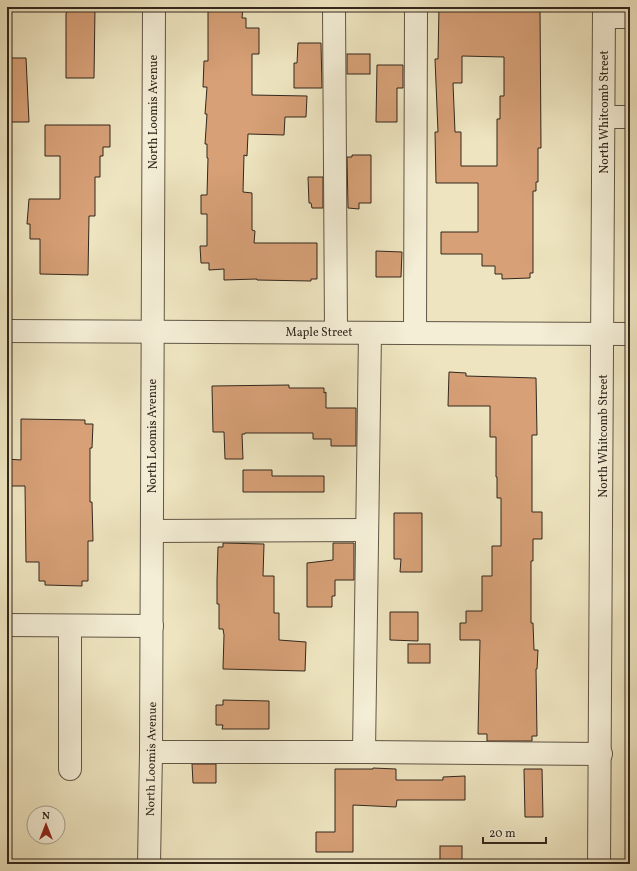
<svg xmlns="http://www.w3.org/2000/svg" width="637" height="871" font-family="Vollkorn,serif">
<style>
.building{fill:#d7a077;stroke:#32271d;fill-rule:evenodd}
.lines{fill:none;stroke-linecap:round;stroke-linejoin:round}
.minor-casing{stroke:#615646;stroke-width:24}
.minor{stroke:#f4eed6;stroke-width:22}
.labels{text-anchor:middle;stroke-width:4;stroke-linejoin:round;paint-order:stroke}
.street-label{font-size:12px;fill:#32271d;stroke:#f4eed6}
</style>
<rect width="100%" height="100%" fill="#eee5c0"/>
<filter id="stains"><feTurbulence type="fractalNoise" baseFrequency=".005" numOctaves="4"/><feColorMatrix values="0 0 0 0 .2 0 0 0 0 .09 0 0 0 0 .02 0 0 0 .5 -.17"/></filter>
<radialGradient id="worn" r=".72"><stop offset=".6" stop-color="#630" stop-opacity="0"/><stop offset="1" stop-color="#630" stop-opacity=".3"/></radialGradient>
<g class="building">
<polygon points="68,7 95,7 94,78 66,78 66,14"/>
<polygon points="208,7 243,7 242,18 246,18 246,28 259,28 259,54 252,54 252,95 307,96 306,117 285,117 284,135 248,134 247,156 244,155 243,192 252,193 252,230 255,231 254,243 317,243 317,279 311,279 311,281 257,280 257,279 224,280 224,269 209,270 209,263 201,263 200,246 207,246 207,214 201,214 201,195 207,195 208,158 207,158 207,144 205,144 207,114 205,114 207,87 203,87 204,61 208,61"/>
<path d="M439,7H540L541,148H538V182H536V191H533V273H530V278L502,279V274H495V266H482V254H441V232H478V183H436L435,132H438L435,59H438ZM462,56L504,57V96H500V119H497V166H461V132H455L453,83H462Z"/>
<polygon points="298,43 321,43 322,88 294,88 294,63 297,63"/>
<rect x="347" y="54" width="23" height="20"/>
<polygon points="7,58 26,58 29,122 7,122"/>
<polygon points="377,65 403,65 403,88 397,88 397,122 376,122"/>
<polygon points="45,125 110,125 110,147 103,147 103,156 100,156 100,177 95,177 95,216 89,216 88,275 40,274 40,239 30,239 30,224 27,224 29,199 60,199 60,156 45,156"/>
<polygon points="352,155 371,155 371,203 359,203 359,209 348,208 347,157 352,157"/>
<polygon points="308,177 323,177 323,208 312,208 311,203 309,203"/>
<polygon points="376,251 402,252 401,277 376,277"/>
<polygon points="449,372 466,373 466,376 536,378 537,435 532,435 532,512 542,512 542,539 533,539 533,561 531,561 531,623 533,623 534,650 538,650 537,669 536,669 537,736 532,736 532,741 487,741 487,734 478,734 480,640 460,640 460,623 466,623 466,611 482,611 482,576 492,576 492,546 501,546 501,498 497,498 497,477 496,477 496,437 490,437 490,406 448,406"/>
<polygon points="289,385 289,388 324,388 324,393 326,392 326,408 356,408 356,446 331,446 331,439 313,439 313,433 245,433 245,434 242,434 243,459 225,459 224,432 213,432 212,386"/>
<polygon points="21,419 85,420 85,424 93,424 92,448 90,448 90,502 92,502 93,541 88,541 88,581 82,581 82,586 45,585 45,581 39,581 39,562 26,562 25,486 7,486 7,459 21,460"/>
<polygon points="243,470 272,470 272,476 324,476 324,492 243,492"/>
<polygon points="394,513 422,513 422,572 400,572 401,559 394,559"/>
<polygon points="223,543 264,544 263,576 274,576 274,613 279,613 279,640 306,642 305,671 223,669 224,635 223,629 219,629 219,604 217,604 217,580 218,547 223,547"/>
<polygon points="333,543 354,543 354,580 335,580 335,596 332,596 332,607 307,607 307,563 333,560"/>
<polygon points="390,612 418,612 418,641 390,640"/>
<rect x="408" y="644" width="22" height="19"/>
<polygon points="223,700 269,701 269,729 222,729 223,725 216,725 216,705 223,705"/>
<polygon points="192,764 216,764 216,783 193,783"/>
<polygon points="373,768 396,769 396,780 443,780 443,777 465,776 465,800 397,800 396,807 353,805 353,852 316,852 316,832 335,832 335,769 373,769"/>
<polygon points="524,769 542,769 543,817 525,817"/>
<rect x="440" y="846" width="22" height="18"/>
</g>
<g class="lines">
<defs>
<g id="minor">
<polyline points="334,7 336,332"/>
<polyline points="604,17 630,17"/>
<polyline points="604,117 630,117"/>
<polyline points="7,331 630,334"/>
<polyline points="415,333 416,7"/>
<polyline points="152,531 367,530"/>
<polyline points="7,625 152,626"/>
<polyline points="70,626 70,769"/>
<polyline points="151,752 364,752 601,754"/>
<polyline points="364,752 370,333"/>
<polyline points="149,864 151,752 154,7"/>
<polyline points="599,864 604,7"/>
</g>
</defs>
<use href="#minor" class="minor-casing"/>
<use href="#minor" class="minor"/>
</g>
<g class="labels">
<g class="street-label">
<text transform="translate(153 112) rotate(-90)" y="4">North Loomis Avenue</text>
<text transform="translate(604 112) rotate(-90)" y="4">North Whitcomb Street</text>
<text x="319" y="336">Maple Street</text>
<text transform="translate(152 436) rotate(-90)" y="4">North Loomis Avenue</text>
<text transform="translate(603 436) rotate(-90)" y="4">North Whitcomb Street</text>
<text transform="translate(151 759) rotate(-89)" y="4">North Loomis Avenue</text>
</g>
</g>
<rect width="637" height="871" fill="none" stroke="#eee5c0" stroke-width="24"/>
<rect x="8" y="8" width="621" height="855" fill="none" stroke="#32271d" stroke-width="2"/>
<rect x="12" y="12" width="613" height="847" fill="none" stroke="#32271d"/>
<g transform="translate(46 825)"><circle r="19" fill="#f4eed6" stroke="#a69e8c"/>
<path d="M0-3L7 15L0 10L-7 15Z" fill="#8f2418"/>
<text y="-6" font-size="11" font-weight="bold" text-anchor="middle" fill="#32271d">N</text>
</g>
<path d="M483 837v6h63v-6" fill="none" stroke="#32271d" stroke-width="2"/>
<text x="489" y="837" font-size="12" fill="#32271d" stroke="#f4eed6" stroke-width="3" paint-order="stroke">20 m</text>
<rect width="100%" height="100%" filter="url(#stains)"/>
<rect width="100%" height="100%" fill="url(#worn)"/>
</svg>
